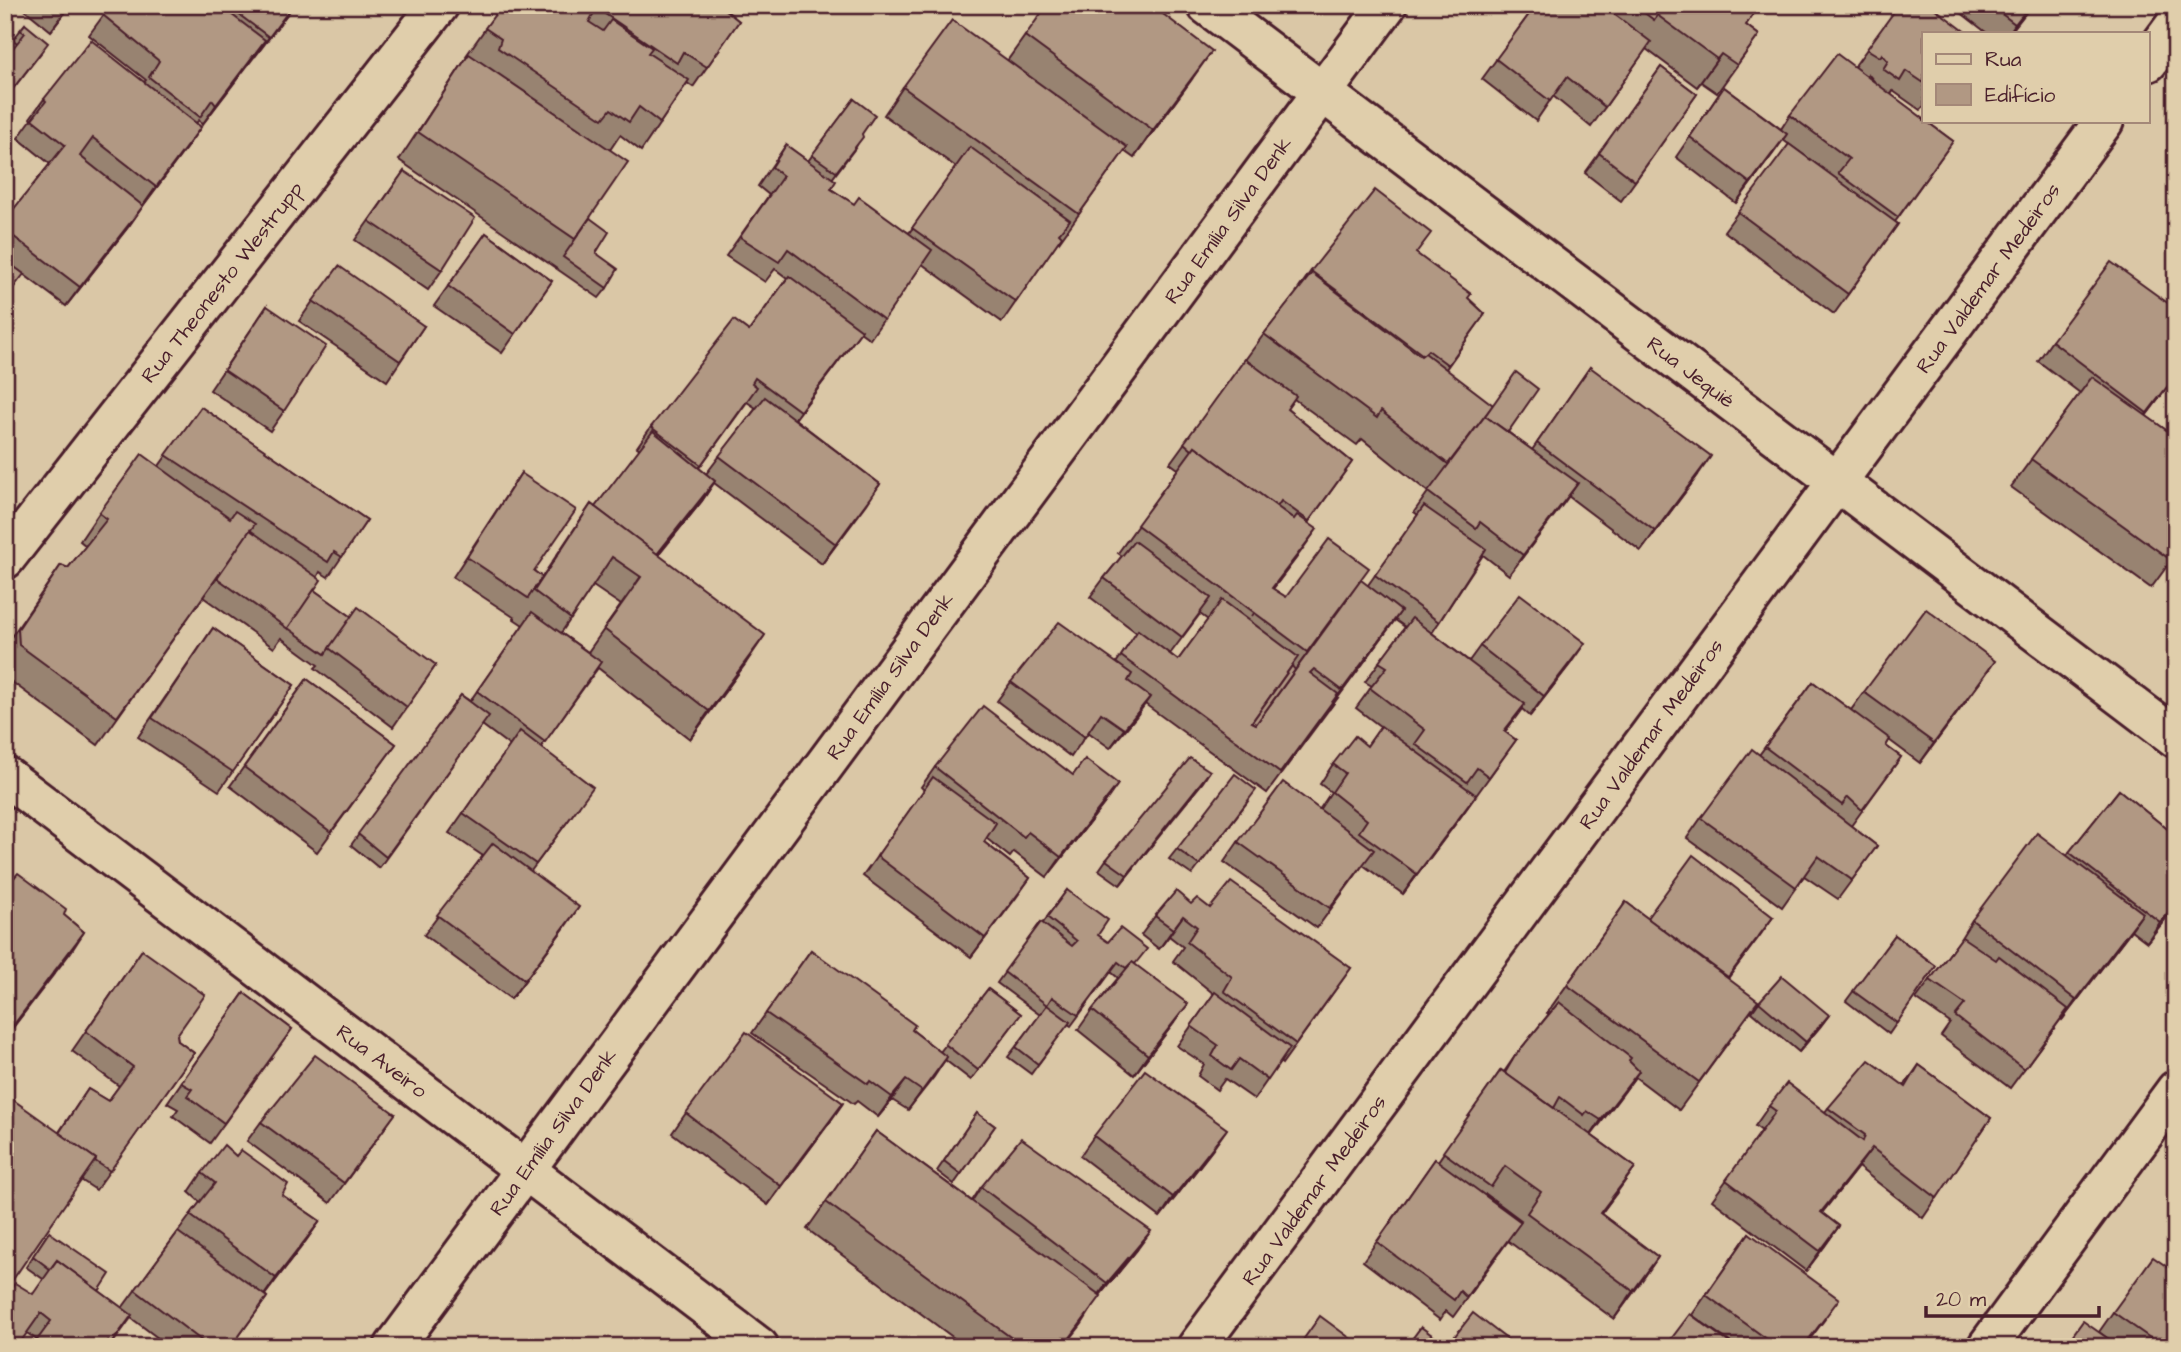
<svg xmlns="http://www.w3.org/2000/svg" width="2181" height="1352" font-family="'Architects Daughter',sans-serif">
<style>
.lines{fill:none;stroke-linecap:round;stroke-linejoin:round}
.minor-casing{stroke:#4a1f2b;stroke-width:44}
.minor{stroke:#e0ceab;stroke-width:38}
.wall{fill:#988371;stroke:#4a1f2b;stroke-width:2;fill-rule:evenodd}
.shaded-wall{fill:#7c6a5c;stroke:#4a1f2b;stroke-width:2}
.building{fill:#b19883;stroke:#4a1f2b;stroke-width:2}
.labels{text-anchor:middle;stroke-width:5;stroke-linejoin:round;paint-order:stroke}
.street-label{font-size:21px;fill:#4a1f2b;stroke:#e0ceab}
</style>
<rect width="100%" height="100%" fill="#dac7a6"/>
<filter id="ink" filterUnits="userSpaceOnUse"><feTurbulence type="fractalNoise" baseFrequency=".0143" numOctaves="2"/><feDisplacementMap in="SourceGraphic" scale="14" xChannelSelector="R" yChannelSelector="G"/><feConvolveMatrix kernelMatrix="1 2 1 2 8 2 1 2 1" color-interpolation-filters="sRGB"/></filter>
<g filter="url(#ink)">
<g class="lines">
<defs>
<g id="minor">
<polyline points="1207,5 2176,738"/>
<polyline points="2148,62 2176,24"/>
<polyline points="5,559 439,5"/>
<polyline points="5,776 759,1347"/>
<polyline points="394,1347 1387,5"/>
<polyline points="1197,1347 2104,121"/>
<polyline points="1987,1347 2176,1090"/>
</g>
</defs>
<use href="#minor" class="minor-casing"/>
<use href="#minor" class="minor"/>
</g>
<g class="wall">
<polygon points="19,5 71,5 51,31"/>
<polygon points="111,5 294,5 202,125 199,120 196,123 187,147 143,206 129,226 66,306 23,274 5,300 5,220 50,164 18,138 31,120 30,118 44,99 144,82 146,80 89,35"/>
<polygon points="502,5 719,5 739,21 693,87 687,83 641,151 620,135 610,150 590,218 596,253 607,288 599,298 399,160 467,57 466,56"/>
<polygon points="1536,5 1759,5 1746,25 1759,35 1717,93 1701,82 1697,87 1646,49 1591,127 1553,96 1536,121 1482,79"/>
<polygon points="1951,5 2032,5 2010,33 1987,33"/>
<polygon points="25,24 41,53 5,99 5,58 17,43 13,40"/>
<path d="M1924,33V106L1920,110L1893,91L1891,95L1953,141L1895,222L1898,224L1834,314L1724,231L1738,212L1823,169L1783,140L1736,203L1676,157L1724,87L1781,129L1790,115L1854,67L1867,49ZM1868,74L1874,81V82L1867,77Z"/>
<path d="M1025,36L1192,79L1134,158L1124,151L1059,242L1058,241L1002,322L922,264L870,339L860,332L795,419L880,484L822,564L714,483L702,501L658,555L746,663L690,739L598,668L541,747L579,806L531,871L565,927L511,999L424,935L483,856L449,833L510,746L482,725L379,868L351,845L461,695L470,701L523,625L514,619L515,617V618L453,577L521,473L534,571L542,577L591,504L595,507L640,449L637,447L651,427L749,331L787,278L775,269L765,282L726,256L769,195L758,186L786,145L808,161L854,99L862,134L856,147L832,179L831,189L854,204L909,233L956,167L884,115L903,87L1007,61ZM747,402L756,408L706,474L699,468ZM593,586L621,605L588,652L561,633Z"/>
<polygon points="1661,67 1697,94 1621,201 1585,173"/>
<polygon points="404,171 442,270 428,290 355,240"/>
<polygon points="486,233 552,281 502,353 434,306"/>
<path d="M1416,254L1468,298L1485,314L1446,369L1508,432L1532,450L1590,367L1698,475L1641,551L1568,496L1509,575L1483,555L1432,633L1469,661L1480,646L1571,663L1530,716L1522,709L1505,732L1516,740L1462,815L1403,894L1363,865L1317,928L1224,862L1238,842L1319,810L1331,792L1320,784L1333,764L1367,746L1381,727L1356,708L1372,686L1365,682L1405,627L1395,620L1267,793L1145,704L1110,748L1088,732L1071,757L997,701L1011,682L1116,663L1137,633L1090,597L1104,578L1122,556L1118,553L1178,469L1170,463L1264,334L1298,291H1297L1311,271ZM1294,399L1357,445L1362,439L1428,492L1414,512L1418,515L1368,585L1352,592L1286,597L1273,589L1297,557L1308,523L1352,462L1287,409ZM1342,606L1285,684L1295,670ZM1200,614L1208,620L1178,660L1170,654Z"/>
<polygon points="313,301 424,326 387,381 299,321"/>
<polygon points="267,306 284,411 270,431 210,390"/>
<polygon points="2176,309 2176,376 2146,416 2176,437 2176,554 2151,588 2011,487 2080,393 2038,361 2052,341"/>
<polygon points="201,407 367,520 328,577 320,572 317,578 314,590 352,617 436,665 393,727 315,668 318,665 281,638 274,648 203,597 212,584 98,745 5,677 5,646 61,565 68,568 86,546 80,541 99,513 159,466"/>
<polygon points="213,628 294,685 219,791 138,737"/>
<polygon points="307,679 396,744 317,852 230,786"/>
<polygon points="1981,681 1920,763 1889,740 1886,746 1901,757 1851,826 1877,846 1838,899 1804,876 1782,907 1687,838 1701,818 1759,755 1813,682 1851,710 1864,692"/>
<polygon points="935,767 1104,804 1047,877 1014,852 1010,857 986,838 984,842 1030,878 971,957 863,876 924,790 921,787"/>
<polygon points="1210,771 1120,885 1099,870 1106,860"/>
<polygon points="2119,790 2176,836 2176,906 2147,942 2131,930 2062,1020 2061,1019 2010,1088 1941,1036 1950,1023 1916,999 1959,941 1972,920 2067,855"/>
<polygon points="1249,800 1192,875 1169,859 1177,849"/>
<polygon points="5,888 64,915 84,932 5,1038"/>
<polygon points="1067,890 1098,935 1135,965 1174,1023 1134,1075 1078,1030 1092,1010 1118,978 1111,972 1071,1026 1068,1024 1031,1074 1008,1057 1040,1015 997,983 1041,922 1043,923"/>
<path d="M1626,902L1647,918L1773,917L1728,978L1738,1029L1679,1110L1635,1077L1591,1135L1635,1167L1601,1214L1658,1257L1614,1319L1508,1241L1453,1317L1446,1311L1440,1320L1363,1261L1435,1159L1438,1161L1501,1070L1504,1072L1515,1056L1549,1014L1547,1013ZM1486,1194L1521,1220L1520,1221L1485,1195Z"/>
<polygon points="1191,904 1210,908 1351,968 1282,1064 1280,1062 1254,1099 1225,1079 1217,1090 1198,1076 1204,1064 1177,1046 1214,994 1173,961 1183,947 1169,936 1159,949 1141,935 1155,916"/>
<polygon points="1895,935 1936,966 1889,1034 1846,1001"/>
<polygon points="142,950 177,1035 178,1041 194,1053 96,1190 81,1180 59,1132 88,1089 108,1101 119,1086 72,1051"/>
<polygon points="811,950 940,1052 988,989 1021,1014 971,1080 945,1060 908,1110 892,1100 878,1117 857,1101 854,1104 752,1033"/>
<polygon points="244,993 292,1029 210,1143 173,1116 178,1109 167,1103"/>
<polygon points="1759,1002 1829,1015 1799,1052 1752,1012"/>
<polygon points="1919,1065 1991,1118 1923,1218 1858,1167 1822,1213 1839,1226 1806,1271 1712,1200 1762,1131 1755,1126 1769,1106 1825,1112 1828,1108 1904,1086"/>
<polygon points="686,1113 830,1122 768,1205 672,1133"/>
<polygon points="977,1113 995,1126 954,1184 937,1171"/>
<polygon points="395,1114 330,1203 247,1141 261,1122"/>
<polygon points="876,1131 972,1201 981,1187 1137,1250 1100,1295 1082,1324 1064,1347 966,1347 807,1229"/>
<polygon points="1094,1136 1213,1149 1160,1217 1080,1156"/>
<polygon points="202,1173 282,1195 320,1221 265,1295 267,1297 231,1347 170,1347 131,1318 110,1347 32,1347 37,1340 27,1333 43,1279 26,1267 49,1232 99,1291 122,1308 200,1202 189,1192"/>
<polygon points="1749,1233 1825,1319 1804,1347 1737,1347 1692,1315"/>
<polygon points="2113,1312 2176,1347 2120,1347 2099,1332"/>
</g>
<g class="shaded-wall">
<polygon points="70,5 71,5 51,31"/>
<polygon points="293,5 294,5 255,57 269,37"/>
<polygon points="2030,5 2032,5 2009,33 2015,24"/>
<polygon points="265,40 251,60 202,125 216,105"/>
<polygon points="1212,51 1192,79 1134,158 1153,130"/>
<polygon points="1721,54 1701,82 1697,87 1717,59"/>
<polygon points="201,127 187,147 142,207 156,187"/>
<polygon points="1787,134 1773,154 1736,203 1750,183"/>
<polygon points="143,206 129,226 66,306 80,287"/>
<polygon points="862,330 848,349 787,430 800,411"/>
<polygon points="2176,375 2176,376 2133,433 2147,413"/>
<polygon points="1711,456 1698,475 1641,551 1655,531"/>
<polygon points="715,481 702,501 637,582 651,562"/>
<polygon points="1578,483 1564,503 1509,575 1523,555"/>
<polygon points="880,484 867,504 822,564 836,544"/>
<polygon points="1317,529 1297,557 1252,616 1272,588"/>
<polygon points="1401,611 1387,631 1329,710 1342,690"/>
<polygon points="765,635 746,663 690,739 709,711"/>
<polygon points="1585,643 1571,663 1530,716 1544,696"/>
<polygon points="1995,661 1981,681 1920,763 1934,743"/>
<polygon points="1150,697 1136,717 1110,748 1124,729"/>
<polygon points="1210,771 1203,782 1120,885 1127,875"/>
<polygon points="1118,784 1104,804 1047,877 1061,857"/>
<polygon points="1476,795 1462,815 1403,894 1417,874"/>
<polygon points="1030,878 1016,898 971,957 985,938"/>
<polygon points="2176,903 2176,906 2147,942 2160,922"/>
<polygon points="579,907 565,927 511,999 525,980"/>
<polygon points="2143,913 2129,933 2062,1020 2076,1000"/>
<polygon points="1183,916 1169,936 1159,949 1173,929"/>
<polygon points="1773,917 1759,937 1714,997 1728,977"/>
<polygon points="84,932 71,952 5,1038 12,1027"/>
<polygon points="1188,1004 1174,1023 1134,1075 1148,1055"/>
<polygon points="1829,1015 1821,1026 1799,1052 1806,1042"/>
<polygon points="947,1057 934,1077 908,1110 922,1091"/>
<polygon points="1639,1071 1625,1091 1588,1140 1601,1120"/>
<polygon points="906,1080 892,1100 878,1117 892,1097"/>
<polygon points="843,1103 830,1122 768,1205 781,1186"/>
<polygon points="1227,1129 1213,1149 1160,1217 1173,1197"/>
<polygon points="1872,1148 1858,1167 1807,1232 1821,1212"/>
<polygon points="1635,1167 1616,1194 1580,1241 1600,1213"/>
<polygon points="320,1221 306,1241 262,1298 276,1278"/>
<polygon points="1839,1226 1825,1246 1806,1271 1820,1251"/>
<polygon points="1151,1231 1137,1250 1093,1303 1107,1283"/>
<polygon points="1658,1257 1639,1285 1614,1319 1633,1291"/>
</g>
<g class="building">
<polygon points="58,5 70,5 65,11"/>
<polygon points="111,5 219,5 265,40 216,105 212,100 200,117 149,77 159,61 103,15"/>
<polygon points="226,5 293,5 269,37"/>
<polygon points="502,5 589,5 596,9 589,22 603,31 611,20 652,48 648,53 689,80 660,123 639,107 629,122 611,109 603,119 498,48 501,39 485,28"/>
<polygon points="592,5 719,5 739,21 707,67 683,52 677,63"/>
<polygon points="1047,5 1151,5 1212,51 1153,130 1025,36"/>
<polygon points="1536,5 1602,5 1651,42 1605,107 1567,77 1550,101 1496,59"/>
<polygon points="1634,5 1759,5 1746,25 1759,35 1737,65 1721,54 1717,59 1657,15 1654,20"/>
<polygon points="1899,5 1930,5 1967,33 1924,33 1924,83 1906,71 1900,81 1883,69 1888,61 1882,54 1880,57 1867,49"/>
<polygon points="1990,5 2030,5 2015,24"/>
<polygon points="952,20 1127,147 1079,214 903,87"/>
<polygon points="25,24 48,43 8,95 5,93 5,58 25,33 20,30"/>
<polygon points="91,40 201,127 156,187 93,138 80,156 143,206 80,287 5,230 5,220 65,145 32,119 46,101 44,99"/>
<polygon points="469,54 628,162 575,239 418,132"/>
<polygon points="1837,54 1924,119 1924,121 1926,121 1953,141 1898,217 1838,173 1849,159 1790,115"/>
<polygon points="1661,67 1697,94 1635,181 1599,153"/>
<polygon points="1724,87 1787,134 1750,183 1690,137"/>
<polygon points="854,99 875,115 862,134 863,137 836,172 812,155"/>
<polygon points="1789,144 1898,224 1848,294 1738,212"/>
<polygon points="786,145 836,181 831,189 854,204 859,197 932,250 884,320 788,249 779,262 740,237 783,176 772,167"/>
<polygon points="970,147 1070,220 1059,233 1062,236 1016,302 912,228"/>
<polygon points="404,171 475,218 442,270 369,221"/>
<polygon points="1375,190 1431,233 1416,253 1471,294 1468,298 1485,314 1448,365 1428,350 1423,355 1311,271"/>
<polygon points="590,218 609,232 596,253 618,269 607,288 563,257"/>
<polygon points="486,233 552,281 515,334 448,286"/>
<polygon points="5,260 24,274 5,298"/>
<polygon points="2111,262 2176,309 2176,375 2147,413 2052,341"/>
<polygon points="339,266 424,326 400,361 313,301"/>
<polygon points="1312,273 1421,356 1425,353 1493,405 1448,464 1381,411 1377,418 1264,334"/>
<polygon points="789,276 862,330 800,411 755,378 752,383 757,387 701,465 651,427 734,320 749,331"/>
<polygon points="267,306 326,346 284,411 224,370"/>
<polygon points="1245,359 1296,396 1287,409 1352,462 1309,521 1281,501 1277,507 1195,446 1192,450 1184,443"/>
<polygon points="1590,367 1711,456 1655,531 1537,443"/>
<polygon points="1516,372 1538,389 1508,432 1485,416"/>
<polygon points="2092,377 2176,437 2176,553 2171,560 2031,459"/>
<polygon points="765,397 880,484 836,544 719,456"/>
<polygon points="201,407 367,520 342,557 334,552 328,562 166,455"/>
<polygon points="1485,416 1578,483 1523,555 1480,522 1476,528 1428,492"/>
<polygon points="653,431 715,481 657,554 595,507"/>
<polygon points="1195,446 1294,519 1297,515 1317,529 1272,588 1286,597 1329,539 1369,568 1307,652 1137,525"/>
<polygon points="142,454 230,518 235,511 255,524 117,717 19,645 18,629 61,565 68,568 107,519 99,513"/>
<polygon points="521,473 576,510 534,571 542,577 528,598 467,557"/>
<polygon points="591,504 765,635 709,711 604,629 641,577 612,557 571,619 534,591"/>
<polygon points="1424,506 1486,549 1439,622 1375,575"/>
<polygon points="250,530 321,580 288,629 217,578"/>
<polygon points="1134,541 1211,598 1182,637 1104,578"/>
<polygon points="1361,580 1401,611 1342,690 1314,669 1310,673 1338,694 1280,773 1121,656 1138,630 1178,660 1222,600 1298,657 1252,722 1256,724"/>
<polygon points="314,590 352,617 325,654 288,628"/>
<polygon points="1520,594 1585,643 1544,696 1480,646"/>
<polygon points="358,607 436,665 407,707 329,648"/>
<polygon points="1926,609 1995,661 1934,743 1864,692"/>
<polygon points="532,612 601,662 545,742 477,691"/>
<polygon points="1412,618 1525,704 1504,731 1516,740 1489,777 1477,768 1467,782 1415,744 1425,730 1370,688 1387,667 1379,662"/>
<polygon points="1059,622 1132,674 1128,681 1150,697 1124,729 1101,713 1085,737 1011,682"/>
<polygon points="213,628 294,685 233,772 152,718"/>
<polygon points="1292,666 1295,670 1256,724 1252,722"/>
<polygon points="307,679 396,744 331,832 244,767"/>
<polygon points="1813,682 1890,739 1886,746 1901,757 1862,810 1848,797 1842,805 1765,747"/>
<polygon points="461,695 489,716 386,857 358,834"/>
<polygon points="983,706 1073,775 1085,759 1118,784 1061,857 1028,832 1024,837 935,767"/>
<polygon points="1381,726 1476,795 1417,874 1359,832 1367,820 1332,792 1345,773 1333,764 1355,736 1367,746"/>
<polygon points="520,731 593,787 536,864 463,813"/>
<polygon points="1752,749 1877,846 1852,880 1818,856 1796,887 1701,818"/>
<polygon points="1190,758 1210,771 1127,875 1106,860"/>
<polygon points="1235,774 1256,790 1199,865 1177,849"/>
<polygon points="933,777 996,823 984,842 1030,878 985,938 877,856"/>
<polygon points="1283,782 1374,850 1330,908 1238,842"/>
<polygon points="2119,790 2176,836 2176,903 2160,922 2069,852"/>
<polygon points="2037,833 2143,913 2076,1000 1972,920"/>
<polygon points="493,843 579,907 525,980 437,915"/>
<polygon points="1693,855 1773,917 1728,977 1647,918"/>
<polygon points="18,873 66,909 64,915 84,932 12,1027 5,1022 5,888"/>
<polygon points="1231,882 1351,968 1296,1044 1224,991 1232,977 1187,942 1197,927 1183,916 1173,929 1155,916 1176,891 1191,904 1197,898 1210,908"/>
<polygon points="1067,890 1108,920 1098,935 1108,942 1120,928 1147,949 1135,964 1132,962 1126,968 1118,962 1078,1015 1052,997 1047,1005 1004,972 1041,922 1072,946 1077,941 1047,917"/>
<polygon points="1626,902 1758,1001 1699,1082 1567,985"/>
<polygon points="1895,935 1936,966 1897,1023 1853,991"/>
<polygon points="1962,937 1996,960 1999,956 2068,1009 2024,1069 1955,1016 1965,1004 1930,980"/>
<polygon points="142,950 205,995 177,1035 178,1041 194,1053 110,1171 95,1161 96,1159 59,1133 88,1089 108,1101 133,1067 86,1031"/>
<polygon points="811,950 915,1025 912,1030 947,1057 922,1091 906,1080 892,1097 870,1081 868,1084 766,1013"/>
<polygon points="1132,962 1188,1004 1148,1055 1092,1010"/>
<polygon points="1782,976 1829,1015 1806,1042 1759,1002"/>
<polygon points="988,989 1021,1014 978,1070 945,1044"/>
<polygon points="1215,992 1290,1048 1268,1080 1239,1059 1231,1070 1212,1056 1218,1045 1191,1026"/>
<polygon points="244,993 292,1029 224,1123 187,1096 192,1089 181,1083"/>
<polygon points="1559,1002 1631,1058 1629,1061 1639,1071 1601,1120 1587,1111 1584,1115 1560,1097 1554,1108 1505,1073 1515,1056"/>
<polygon points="1047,1005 1070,1022 1038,1064 1016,1047"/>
<polygon points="746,1032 843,1103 781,1186 686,1113"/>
<polygon points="315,1055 395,1114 344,1183 261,1122"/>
<polygon points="1869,1060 1906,1087 1919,1065 1991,1118 1937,1198 1872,1148 1821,1212 1839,1226 1820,1251 1726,1180 1776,1111 1769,1106 1787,1083 1863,1141 1865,1135 1828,1108"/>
<polygon points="1145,1070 1227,1129 1173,1197 1094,1136"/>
<polygon points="1501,1070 1635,1167 1600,1213 1658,1257 1633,1291 1527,1213 1541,1192 1505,1166 1491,1187 1443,1152"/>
<polygon points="5,1094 96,1159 5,1291"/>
<polygon points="977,1113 995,1126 961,1174 944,1161"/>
<polygon points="876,1131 1101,1296 1063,1347 1024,1347 826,1202"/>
<polygon points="1021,1138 1151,1231 1107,1283 981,1187"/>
<polygon points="224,1145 236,1156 241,1150 288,1184 282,1195 320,1221 276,1278 190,1215 215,1183 202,1173"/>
<polygon points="1435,1159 1521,1222 1466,1297 1460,1291 1454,1300 1377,1242"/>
<polygon points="49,1232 110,1274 99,1291 57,1260 50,1269 33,1256"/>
<polygon points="178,1232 267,1297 231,1347 210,1347 135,1290"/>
<polygon points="1749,1233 1839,1299 1803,1347 1778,1347 1706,1295"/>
<polygon points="2153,1257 2176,1273 2176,1347 2163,1347 2113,1312"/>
<polygon points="57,1260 132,1315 110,1345 108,1341 104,1347 32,1347 51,1321 41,1313 17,1347 5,1347 5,1298 15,1283 33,1294"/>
<polygon points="1473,1313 1517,1347 1406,1347 1421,1327 1447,1346"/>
<polygon points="1690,1314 1735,1347 1665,1347"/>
<polygon points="1320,1316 1362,1347 1298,1347"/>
<polygon points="2083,1321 2120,1347 2064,1347"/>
</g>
</g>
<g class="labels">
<g class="street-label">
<text transform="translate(1228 220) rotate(-54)" y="7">Rua Emília Silva Denk</text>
<text transform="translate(1988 278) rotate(-54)" y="7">Rua Valdemar Medeiros</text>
<text transform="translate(222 282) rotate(-52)" y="7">Rua Theonesto Westrupp</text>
<text transform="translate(1691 372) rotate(37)" y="7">Rua Jequié</text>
<text transform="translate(890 676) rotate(-54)" y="7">Rua Emília Silva Denk</text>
<text transform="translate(1651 734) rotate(-54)" y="7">Rua Valdemar Medeiros</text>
<text transform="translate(382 1061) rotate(37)" y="7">Rua Aveiro</text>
<text transform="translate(553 1132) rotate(-54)" y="7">Rua Emília Silva Denk</text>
<text transform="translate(1314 1190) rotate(-54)" y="7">Rua Valdemar Medeiros</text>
</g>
</g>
<rect width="2181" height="1352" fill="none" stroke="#e0ceab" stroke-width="28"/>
<rect x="14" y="14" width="2153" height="1324" fill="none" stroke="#4a1f2b" stroke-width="2.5" filter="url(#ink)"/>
<rect x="1922" y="32" width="228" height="91" fill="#e0ceab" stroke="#a48878" stroke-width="2"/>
<rect x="1936" y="54" width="35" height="10" fill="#e0ceab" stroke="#a48878" stroke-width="2"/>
<text x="1985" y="66" font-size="21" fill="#4a1f2b">Rua</text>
<rect x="1936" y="84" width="35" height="21" fill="#b19883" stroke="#a48878" stroke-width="2"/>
<text x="1985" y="102" font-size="21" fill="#4a1f2b">Edifício</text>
<path d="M1926 1306v10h173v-10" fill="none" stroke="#4a1f2b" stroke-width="3.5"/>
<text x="1936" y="1306" font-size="21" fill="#4a1f2b" stroke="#e0ceab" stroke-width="5" paint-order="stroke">20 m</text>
</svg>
